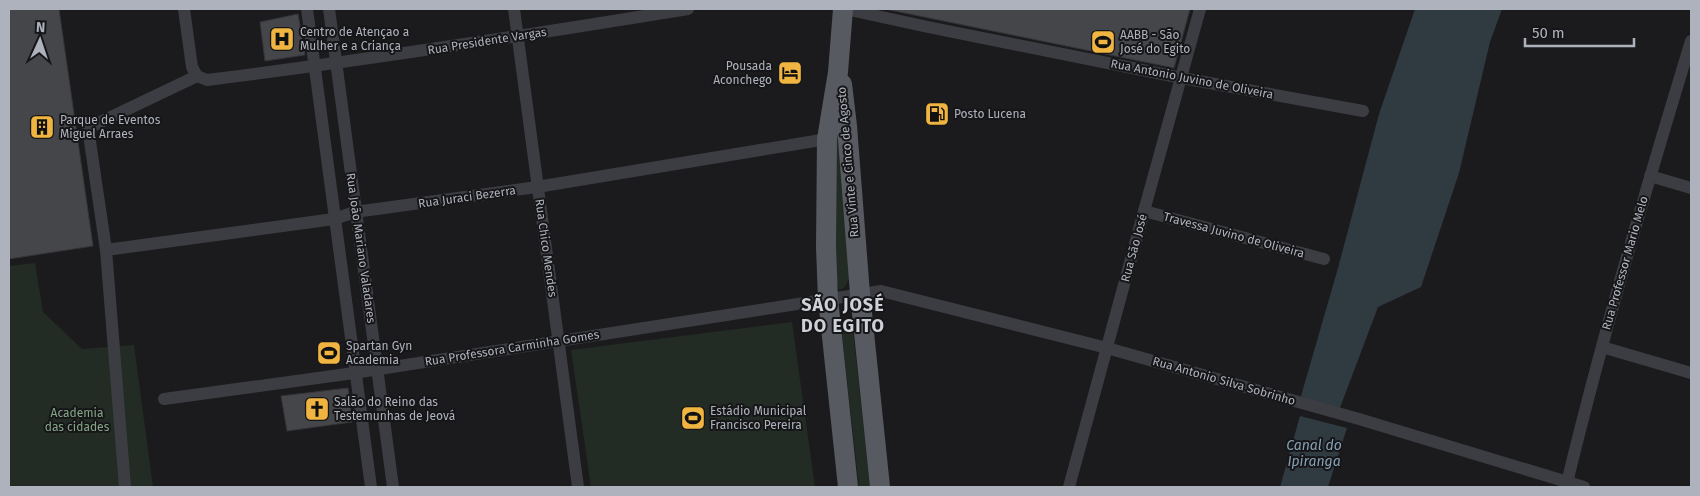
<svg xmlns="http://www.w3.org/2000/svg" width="1700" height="496" font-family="'Fira Sans',sans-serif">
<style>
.green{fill:#222b24}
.water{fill:#303a41}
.building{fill:#45464a;stroke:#353539}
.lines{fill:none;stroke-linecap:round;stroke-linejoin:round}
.minor{stroke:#3c3d42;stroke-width:12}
.primary{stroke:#585a61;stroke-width:20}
.labels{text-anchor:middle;stroke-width:4;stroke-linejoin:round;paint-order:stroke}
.poi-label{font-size:12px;fill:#aeb2bc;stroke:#161618;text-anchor:start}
.street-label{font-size:12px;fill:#aeb2bc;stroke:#161618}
.park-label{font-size:12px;fill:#85a787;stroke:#161618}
.water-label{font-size:14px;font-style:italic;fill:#86a0b6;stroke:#161618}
.district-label{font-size:18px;font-weight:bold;letter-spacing:1px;fill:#cfd1d8;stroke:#161618}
</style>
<rect width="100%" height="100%" fill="#1b1b1d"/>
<g class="green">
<path d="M838,115L850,275C848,281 847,288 839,290L836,278L835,179Z"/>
<polygon points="35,263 43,312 82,349 134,345 153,487 9,487 9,266"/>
<polygon points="792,322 815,487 591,487 571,350"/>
<polygon points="846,328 853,331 870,487 859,487 842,335"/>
</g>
<g class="water">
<polygon points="1415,9 1502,9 1490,42 1459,173 1421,287 1378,307 1338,413 1301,396 1338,268 1379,114"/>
<polygon points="1300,416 1347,428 1328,487 1280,487"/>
</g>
<g class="building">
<polygon points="9,9 59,9 93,246 9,259"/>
<polygon points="885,9 1190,9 1174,68"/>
<polygon points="298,14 305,55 265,61 260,22"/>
<polygon points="348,388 352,422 287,431 281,396"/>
</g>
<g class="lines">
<g class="minor">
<polyline points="184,9 192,67 197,76"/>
<polyline points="307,9 371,487"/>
<polyline points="329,9 393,487"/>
<polyline points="514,9 578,487"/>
<polyline points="845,9 928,27 1182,78 1363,111"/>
<path d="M197,76L207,80C368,60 528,35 688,9"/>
<polyline points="1650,176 1691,188"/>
<polyline points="1144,211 1324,259"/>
<polyline points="106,250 334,219 355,212 537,187 827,139"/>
<polyline points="1602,347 1691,373"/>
<polyline points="164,399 354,373 881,291 1107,348 1359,419 1584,487"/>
<polyline points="125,487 106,250 88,128 197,76"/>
<polyline points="1069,487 1144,211 1200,9"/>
<path d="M1566,487C1602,337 1646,189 1691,41"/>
</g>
<g class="primary">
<polyline points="843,9 838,72 827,139 826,247 828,299 848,487"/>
<polyline points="842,84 847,126 860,294 880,487"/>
</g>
</g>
<defs>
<symbol id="hospital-square" viewBox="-11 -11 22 22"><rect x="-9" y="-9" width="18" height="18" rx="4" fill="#f0b440" stroke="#161618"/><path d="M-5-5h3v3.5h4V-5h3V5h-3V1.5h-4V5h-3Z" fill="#111"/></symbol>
<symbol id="stadium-square" viewBox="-11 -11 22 22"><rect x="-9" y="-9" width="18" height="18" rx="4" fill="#f0b440" stroke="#161618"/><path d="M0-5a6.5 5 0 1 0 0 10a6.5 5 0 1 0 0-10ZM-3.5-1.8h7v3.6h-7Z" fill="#111"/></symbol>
<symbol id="hotel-square" viewBox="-11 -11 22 22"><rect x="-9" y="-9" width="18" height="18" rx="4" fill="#f0b440" stroke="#161618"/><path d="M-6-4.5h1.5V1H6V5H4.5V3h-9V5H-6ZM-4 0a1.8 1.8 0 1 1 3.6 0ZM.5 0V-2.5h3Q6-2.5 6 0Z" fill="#111"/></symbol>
<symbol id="fuel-square" viewBox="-11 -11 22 22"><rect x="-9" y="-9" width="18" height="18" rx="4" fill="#f0b440" stroke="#161618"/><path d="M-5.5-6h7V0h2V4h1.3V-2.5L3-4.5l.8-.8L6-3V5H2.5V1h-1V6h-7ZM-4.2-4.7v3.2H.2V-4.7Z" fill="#111"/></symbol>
<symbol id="building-square" viewBox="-11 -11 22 22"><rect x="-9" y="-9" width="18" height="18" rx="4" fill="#f0b440" stroke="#161618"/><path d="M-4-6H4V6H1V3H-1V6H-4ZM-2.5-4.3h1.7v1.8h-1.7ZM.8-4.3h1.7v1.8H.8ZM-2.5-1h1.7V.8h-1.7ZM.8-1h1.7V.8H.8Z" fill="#111"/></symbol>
<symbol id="church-square" viewBox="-11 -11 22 22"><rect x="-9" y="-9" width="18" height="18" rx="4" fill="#f0b440" stroke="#161618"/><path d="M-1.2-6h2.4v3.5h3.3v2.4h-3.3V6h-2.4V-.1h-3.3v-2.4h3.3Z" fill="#111"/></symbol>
</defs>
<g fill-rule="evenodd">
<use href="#hospital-square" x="268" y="25" width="28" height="28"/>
<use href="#stadium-square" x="1089" y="28" width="28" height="28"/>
<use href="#hotel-square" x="776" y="59" width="28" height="28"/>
<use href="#fuel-square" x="923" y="100" width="28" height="28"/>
<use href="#building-square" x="28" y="113" width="28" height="28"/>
<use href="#stadium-square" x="315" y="339" width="28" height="28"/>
<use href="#church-square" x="303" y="395" width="28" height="28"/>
<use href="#stadium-square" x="679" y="404" width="28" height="28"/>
</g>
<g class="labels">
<g class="poi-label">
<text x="300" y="36">Centro de Atençao a<tspan x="300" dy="14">Mulher e a Criança</tspan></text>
<text x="1120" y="39">AABB - São<tspan x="1120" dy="14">José do Egito</tspan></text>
<text x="772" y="70" text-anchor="end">Pousada<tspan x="772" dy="14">Aconchego</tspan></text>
<text x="954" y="118">Posto Lucena</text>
<text x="60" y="124">Parque de Eventos<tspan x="60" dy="14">Miguel Arraes</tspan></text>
<text x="346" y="350">Spartan Gyn<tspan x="346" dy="14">Academia</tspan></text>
<text x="334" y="406">Salão do Reino das<tspan x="334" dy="14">Testemunhas de Jeová</tspan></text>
<text x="710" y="415">Estádio Municipal<tspan x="710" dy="14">Francisco Pereira</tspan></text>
</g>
<g class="street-label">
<text transform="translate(487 41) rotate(-9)" y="4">Rua Presidente Vargas</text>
<text transform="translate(1192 79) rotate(11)" y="4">Rua Antonio Juvino de Oliveira</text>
<text transform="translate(848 162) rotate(-95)" y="4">Rua Vinte e Cinco de Agosto</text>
<text transform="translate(467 197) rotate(-8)" y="4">Rua Juraci Bezerra</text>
<text transform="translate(1234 235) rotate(15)" y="4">Travessa Juvino de Oliveira</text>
<text transform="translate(361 248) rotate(82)" y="4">Rua João Mariano Valadares</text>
<text transform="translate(546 248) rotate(82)" y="4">Rua Chico Mendes</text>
<text transform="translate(1134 248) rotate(-75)" y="4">Rua São José</text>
<text transform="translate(1625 263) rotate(-74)" y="4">Rua Professor Mario Melo</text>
<text transform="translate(512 348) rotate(-9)" y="4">Rua Professora Carminha Gomes</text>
<text transform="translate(1224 381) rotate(16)" y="4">Rua Antonio Silva Sobrinho</text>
</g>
<g class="park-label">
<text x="77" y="417">Academia<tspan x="77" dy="14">das cidades</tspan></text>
</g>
<g class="water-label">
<text x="1314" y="450">Canal do<tspan x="1314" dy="16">Ipiranga</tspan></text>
</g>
<g class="district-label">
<text x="843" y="311">SÃO JOSÉ<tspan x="843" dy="21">DO EGITO</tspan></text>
</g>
</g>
<rect width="1700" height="496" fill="none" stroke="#aeb2bc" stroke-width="20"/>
<g transform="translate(40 40) rotate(3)" stroke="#161618" stroke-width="4" paint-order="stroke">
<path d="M0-4L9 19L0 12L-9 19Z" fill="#aeb2bc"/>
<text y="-8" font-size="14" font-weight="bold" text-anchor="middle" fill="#aeb2bc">N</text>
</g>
<path d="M1525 38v8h109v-8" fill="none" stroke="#aeb2bc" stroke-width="2.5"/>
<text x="1532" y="38" font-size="15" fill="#aeb2bc" stroke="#161618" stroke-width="4" paint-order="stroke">50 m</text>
</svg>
